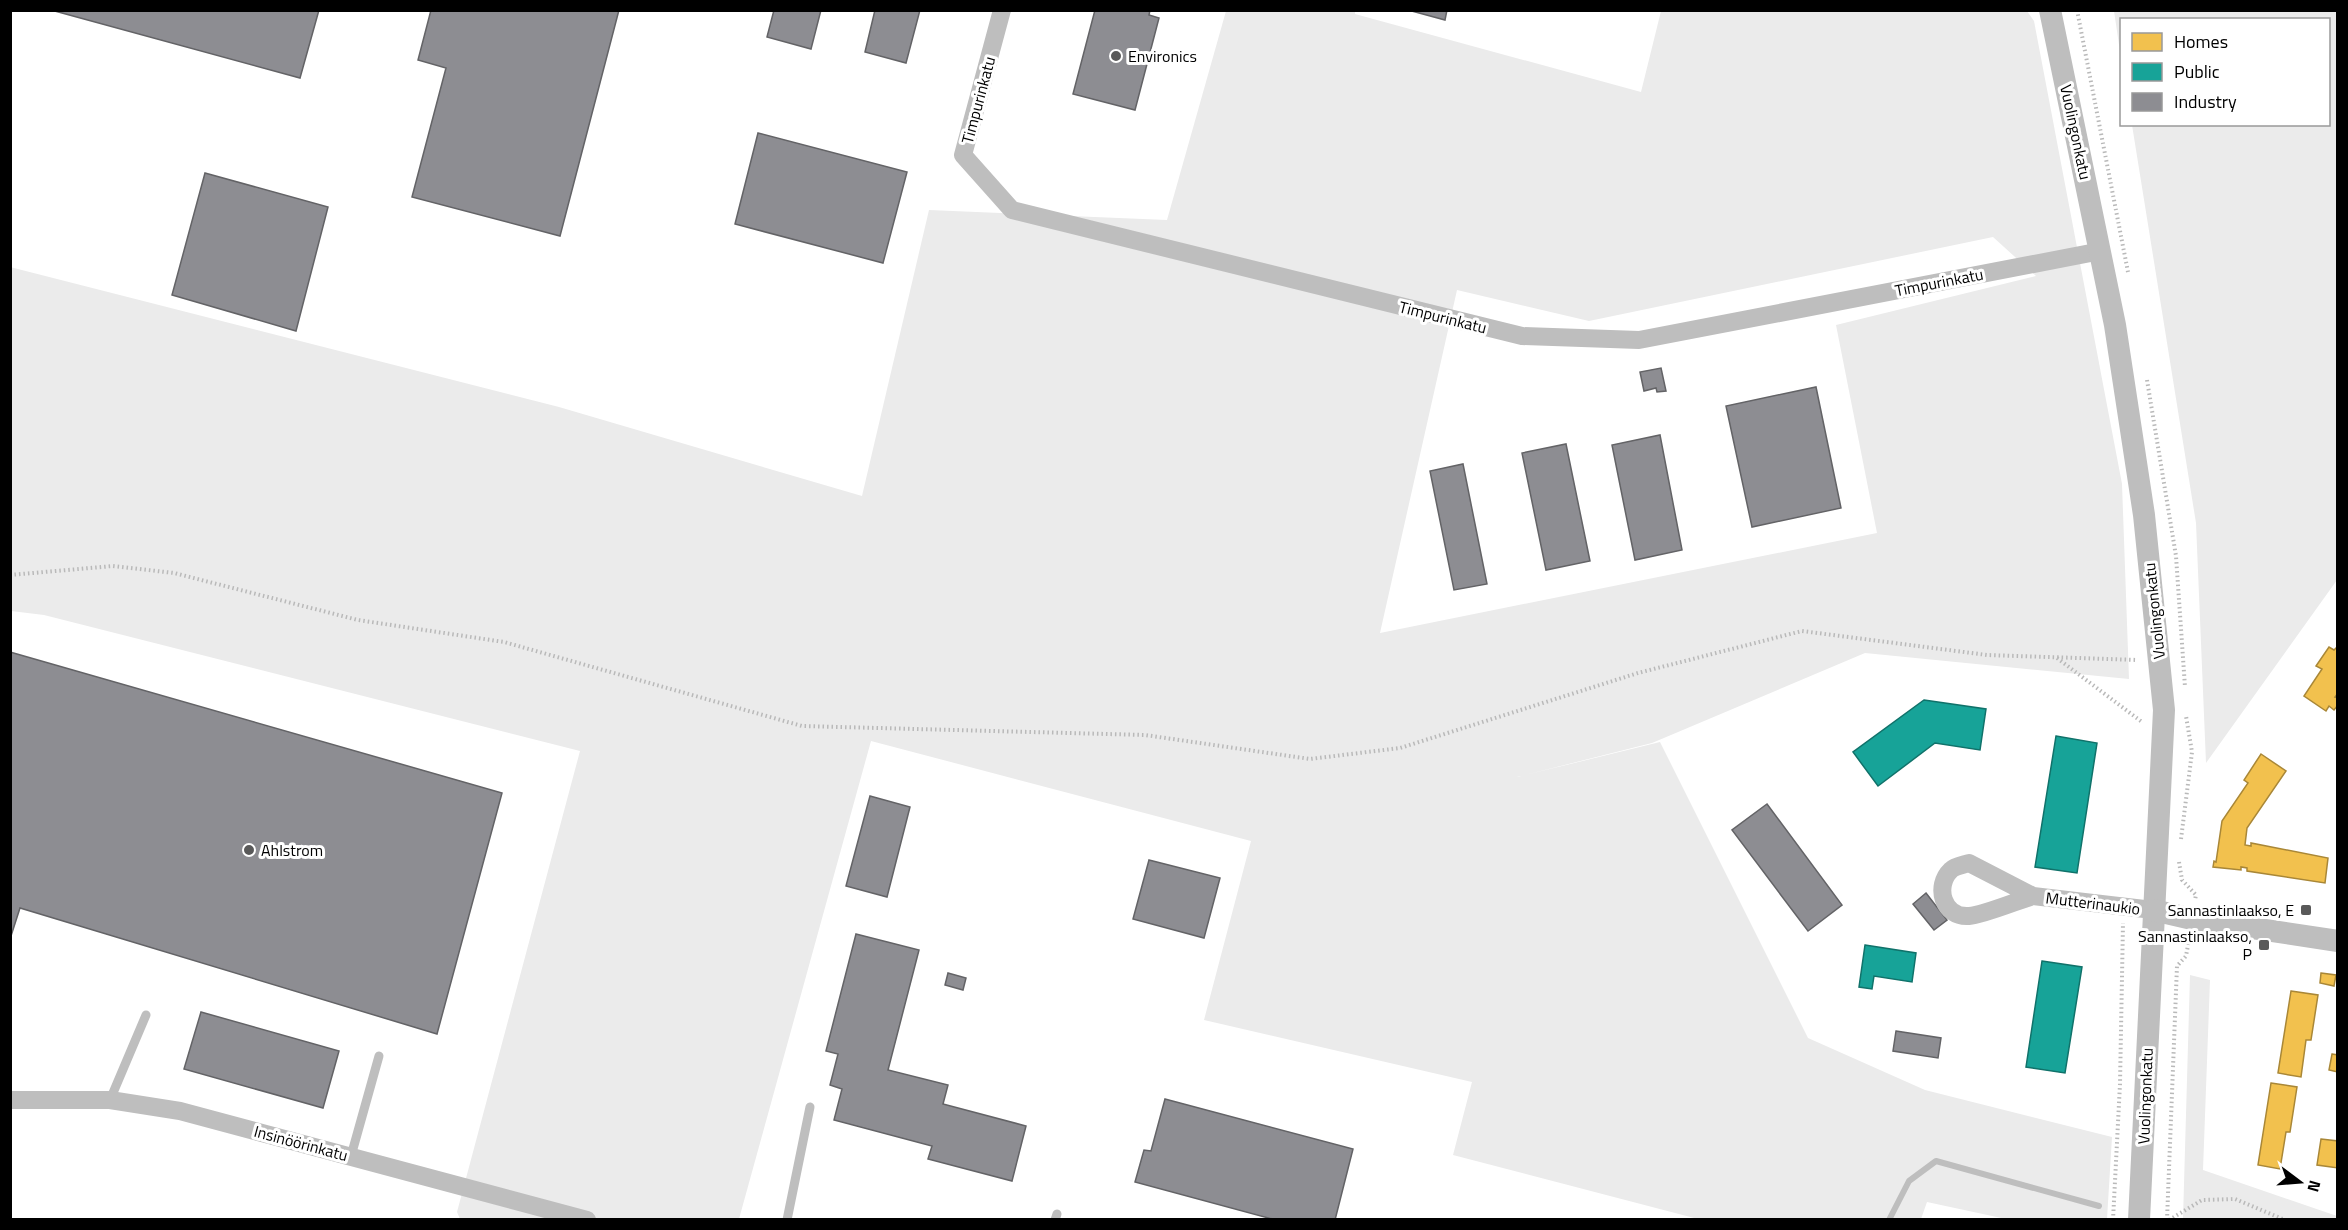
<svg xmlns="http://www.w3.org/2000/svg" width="2348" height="1230" font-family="'Titillium Web',sans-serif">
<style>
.green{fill:#ebebeb;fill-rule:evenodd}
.homes{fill:#f2c14e;stroke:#a98737;stroke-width:1.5}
.public{fill:#17a398;stroke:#10726a;stroke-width:1.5}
.industry{fill:#8d8d92;stroke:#636366;stroke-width:1.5}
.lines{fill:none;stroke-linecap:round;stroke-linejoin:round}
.stream{stroke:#bebebe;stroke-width:6}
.path{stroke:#b9b9b9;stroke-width:4;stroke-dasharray:1.5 3;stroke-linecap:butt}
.service{stroke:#bebebe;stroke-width:9}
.minor{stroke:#bebebe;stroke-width:18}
.tertiary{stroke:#bebebe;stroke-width:22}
.poi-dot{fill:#595959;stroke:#fff;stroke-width:2}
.labels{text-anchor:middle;stroke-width:6;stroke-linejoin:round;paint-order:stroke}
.poi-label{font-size:16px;fill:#000;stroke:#fff;text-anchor:start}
.street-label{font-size:16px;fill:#000;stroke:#fff}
</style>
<rect width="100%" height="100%" fill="#fff"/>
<g class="green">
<path d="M1226,11H1355V14L1641,92L1661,11H2027L2034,21L2122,484L2129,679L1865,653L1652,743L1517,777L1660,742L1808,1038L1925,1090L2112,1137L2107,1219H2006L1927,1202L1921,1219H1698L1453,1155L1472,1082L1204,1020L1251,841L871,741L739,1219H460L457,1212L580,751L44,615L11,611L10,267L559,407L862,496L929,210L1167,220ZM1993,237L2036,276L1836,325L1877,533L1380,633L1457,290L1589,321Z"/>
<polygon points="2114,11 2337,11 2337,580 2206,763 2196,523 2132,125 2328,124 2328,20 2122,20 2121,58"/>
<polygon points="2190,975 2210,980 2203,1170 2337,1216 2337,1219 2183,1219"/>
</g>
<g class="homes">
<polygon points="2338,646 2338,693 2335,697 2338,698 2338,705 2334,710 2329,706 2326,711 2304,696 2322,669 2316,666 2329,647 2334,650"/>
<polygon points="2261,754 2286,771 2247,828 2245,845 2251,846 2251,843 2328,858 2325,883 2247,871 2247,868 2241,867 2241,870 2213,867 2214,861 2216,862 2222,821 2248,783 2244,780"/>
<polygon points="2321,973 2336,975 2334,986 2320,983"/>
<polygon points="2291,991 2318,995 2311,1040 2306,1040 2301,1077 2278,1073"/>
<polygon points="2332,1054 2338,1055 2338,1072 2329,1070"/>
<polygon points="2271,1083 2297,1087 2290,1132 2286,1132 2280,1169 2258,1165"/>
<polygon points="2321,1139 2338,1141 2338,1168 2317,1165"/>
</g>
<g class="public">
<polygon points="1924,700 1986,709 1980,750 1935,743 1878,786 1853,752"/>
<polygon points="2056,736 2097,743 2077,873 2035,867"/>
<polygon points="1865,945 1916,953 1912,982 1874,976 1872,989 1859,987"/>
<polygon points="2042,961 2082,967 2065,1073 2026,1067"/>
</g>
<g class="industry">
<polygon points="51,10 319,10 300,78"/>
<polygon points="431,10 619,10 560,236 412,197 446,68 418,60"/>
<polygon points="774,10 821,10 811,49 767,37"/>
<polygon points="875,10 920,10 906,63 865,52"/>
<polygon points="1095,10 1150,10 1149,15 1159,18 1135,110 1073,94"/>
<polygon points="1408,10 1447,10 1445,20"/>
<polygon points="758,133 907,172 883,263 735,224"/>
<polygon points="205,173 328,207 296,331 172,295"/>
<polygon points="1661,368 1666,391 1657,392 1656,388 1644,391 1640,372"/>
<polygon points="1816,387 1841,508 1752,527 1726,406"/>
<polygon points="1660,435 1682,550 1635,560 1612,445"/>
<polygon points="1566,444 1590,561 1546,570 1522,453"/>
<polygon points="1463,464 1487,584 1454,590 1430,471"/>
<polygon points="10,652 502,793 437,1034 20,908 10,939"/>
<polygon points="870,796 910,807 887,897 846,886"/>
<polygon points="1767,804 1842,905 1808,931 1732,830"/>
<polygon points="1149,860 1220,878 1204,938 1133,919"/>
<polygon points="1926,893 1947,920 1934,930 1913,904"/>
<polygon points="856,934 919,950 888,1070 948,1085 943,1104 1026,1126 1012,1181 928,1159 932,1146 834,1120 842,1089 830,1085 838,1054 826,1051"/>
<polygon points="948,973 966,978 963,990 945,985"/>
<polygon points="201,1012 339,1051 323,1108 184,1069"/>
<polygon points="1896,1031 1941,1038 1938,1058 1893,1051"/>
<polygon points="1165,1099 1353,1149 1335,1220 1276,1220 1135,1182 1144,1150 1151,1151"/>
</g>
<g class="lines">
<polyline class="stream" points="1889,1220 1909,1181 1936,1161 2099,1206"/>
<g class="path">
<polyline points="2077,10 2128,272"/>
<polyline points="2147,380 2176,556 2185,687"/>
<polyline points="10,575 113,566 174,573 358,620 504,642 802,726 1145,735 1310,759 1400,748 1638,673 1802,631 1987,655 2138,660"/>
<polyline points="2057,658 2142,722"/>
<polyline points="2181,839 2192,752 2186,716"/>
<polyline points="2179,862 2182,880 2196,895 2195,900"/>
<polyline points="2113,1220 2120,1084 2123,923"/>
<polyline points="2167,1220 2177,966 2186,956 2189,940"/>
<polyline points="2169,1220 2202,1200 2235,1199 2285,1220"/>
</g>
<g class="service">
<polyline points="110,1100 146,1015"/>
<polyline points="351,1156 379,1056"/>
<polyline points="787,1220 810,1107"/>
<polyline points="1055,1220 1057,1214"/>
</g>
<g class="minor">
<polyline points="1002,10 963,155 1012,210 1522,336 1639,340 2101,251"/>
<path d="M2033,896C2017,901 1983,915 1969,916C1943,918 1934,886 1951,870C1955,866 1963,865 1969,863L2033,896L2153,910"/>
<polyline points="10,1100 110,1100 180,1111 587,1220"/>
</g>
<g class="tertiary">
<polyline points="2050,10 2115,325 2144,515 2164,710 2139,1220"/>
<polyline points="2153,910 2192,919 2338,941"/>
</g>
</g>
<g class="poi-dot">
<circle cx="1116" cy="56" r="6"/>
<circle cx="249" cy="850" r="6"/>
<rect x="2300" y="904" width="12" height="12" rx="3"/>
<rect x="2258" y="939" width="12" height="12" rx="3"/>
</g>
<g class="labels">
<g class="poi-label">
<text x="1128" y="62">Environics</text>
<text x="261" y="856">Ahlstrom</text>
<text x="2294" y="916" text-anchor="end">Sannastinlaakso, E</text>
<text x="2252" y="942" text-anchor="end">Sannastinlaakso,<tspan x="2252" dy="18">P</tspan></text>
</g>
<g class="street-label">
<text transform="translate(978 100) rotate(-75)" y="6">Timpurinkatu</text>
<text transform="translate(2076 132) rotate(78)" y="6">Vuolingonkatu</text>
<text transform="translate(1939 282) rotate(-11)" y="6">Timpurinkatu</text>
<text transform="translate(1443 317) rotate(14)" y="6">Timpurinkatu</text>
<text transform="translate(2154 611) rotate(-96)" y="6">Vuolingonkatu</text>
<text transform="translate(2093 903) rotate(7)" y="6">Mutterinaukio</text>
<text transform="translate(2145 1096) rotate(-88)" y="6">Vuolingonkatu</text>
<text transform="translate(301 1143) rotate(15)" y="6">Insinöörinkatu</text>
</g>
</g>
<rect width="2348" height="1230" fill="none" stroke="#000000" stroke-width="24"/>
<rect x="2120" y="18" width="210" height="108" fill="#ffffff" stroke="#999999" stroke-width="1.5"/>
<rect x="2132" y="33" width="30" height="18" fill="#f2c14e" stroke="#999999" stroke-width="1.5"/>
<text x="2174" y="48" font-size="18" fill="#000000">Homes</text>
<rect x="2132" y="63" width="30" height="18" fill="#17a398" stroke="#999999" stroke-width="1.5"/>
<text x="2174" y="78" font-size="18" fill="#000000">Public</text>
<rect x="2132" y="93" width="30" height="18" fill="#8d8d92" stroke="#999999" stroke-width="1.5"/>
<text x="2174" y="108" font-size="18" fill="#000000">Industry</text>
<g transform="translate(2300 1182) rotate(106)" stroke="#ffffff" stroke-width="4.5" paint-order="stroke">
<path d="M0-4.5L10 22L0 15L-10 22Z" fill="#000000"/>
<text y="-9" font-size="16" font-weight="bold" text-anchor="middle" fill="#000000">N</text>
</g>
</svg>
